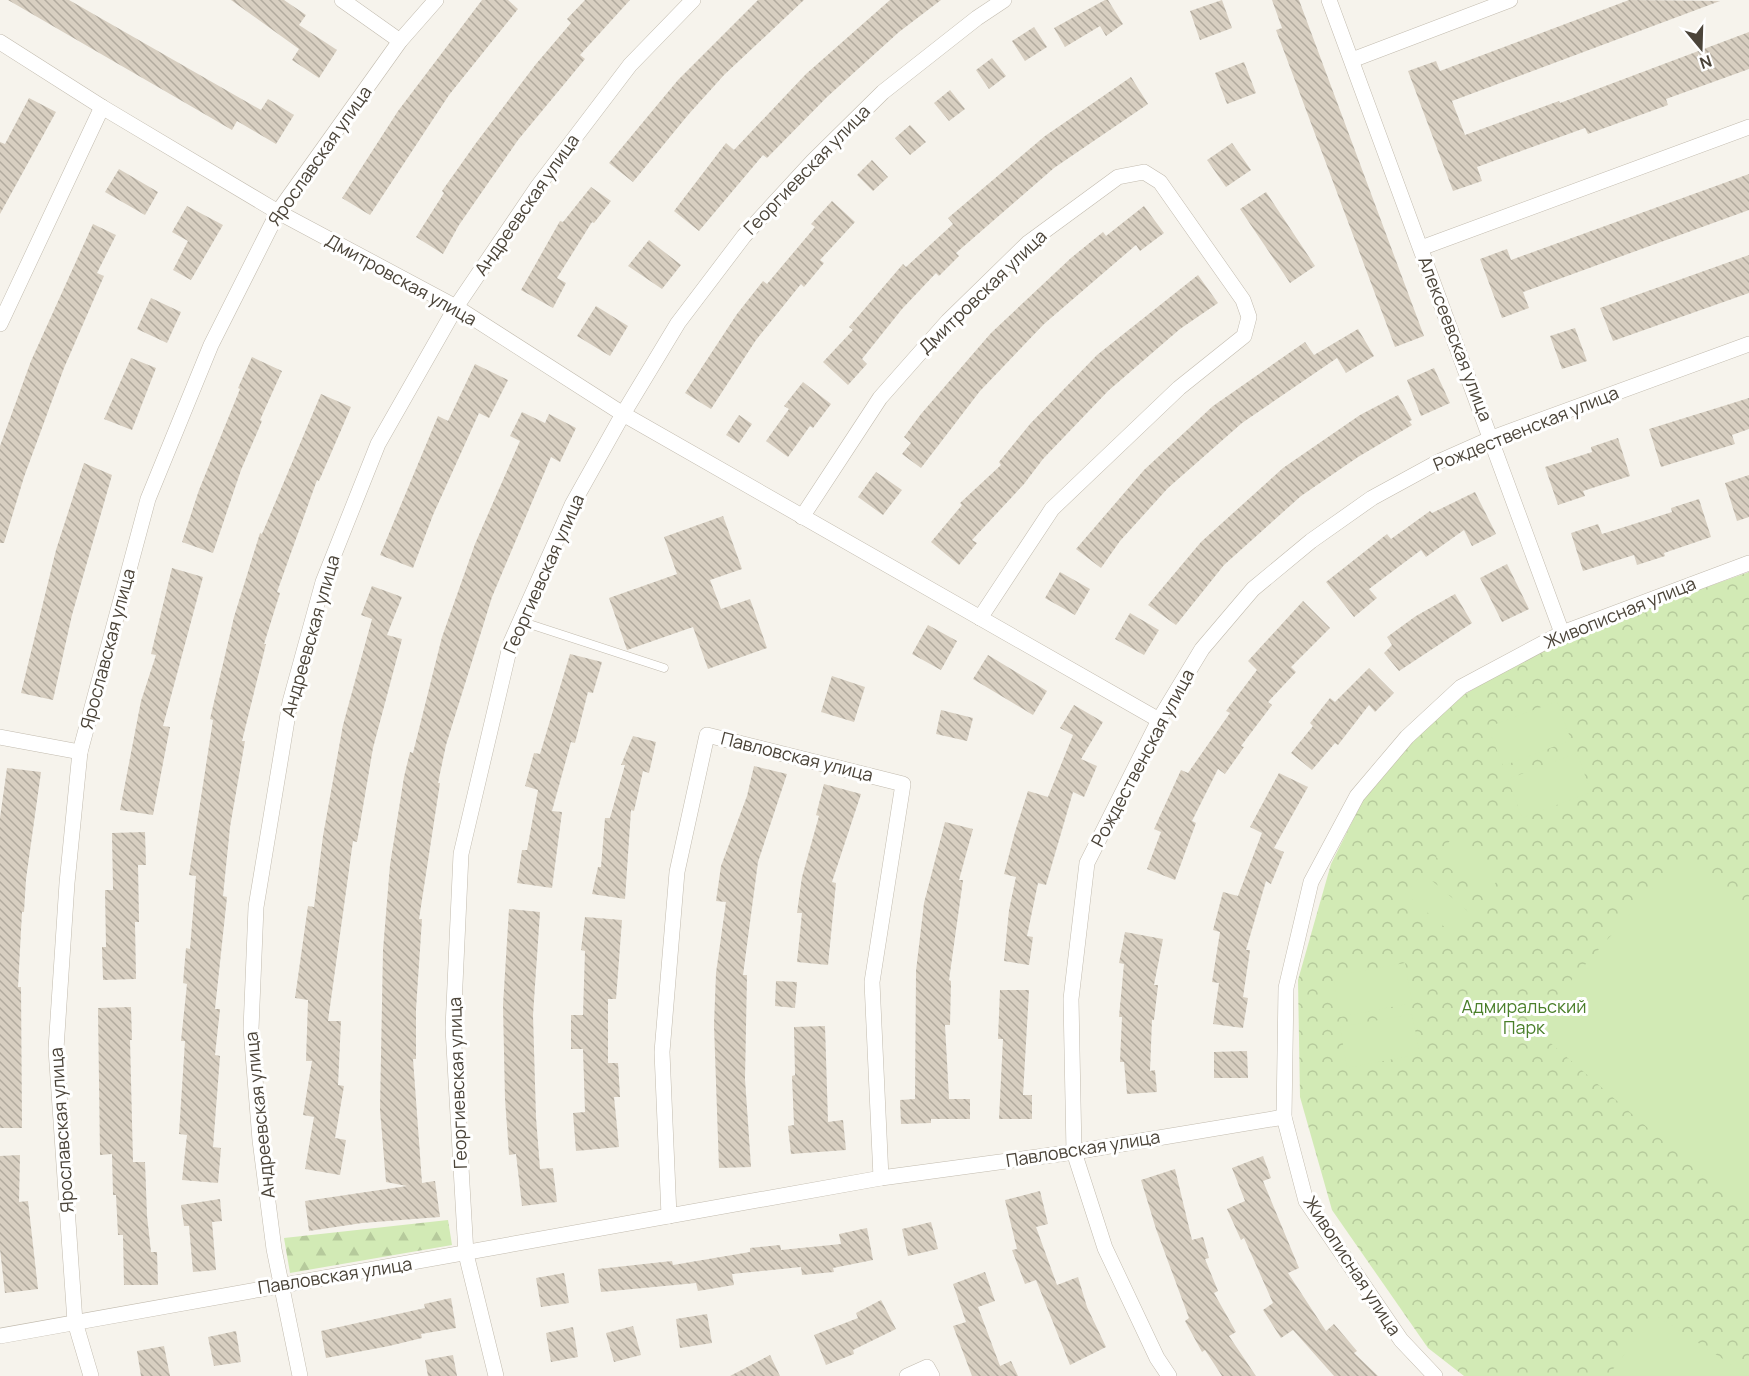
<svg xmlns="http://www.w3.org/2000/svg" width="1749" height="1376" font-family="Manrope,sans-serif">
<style>
.forest{fill:url(#forest-firs)}
.park{fill:url(#park-crowns)}
.garden{fill:#d2eab5}
.building{fill:url(#building-back-hatch)}
.lines{fill:none;stroke-linecap:round;stroke-linejoin:round}
.service-casing{stroke:#c2bbae;stroke-width:9}
.minor-casing{stroke:#c2bbae;stroke-width:16}
.service{stroke:#fff;stroke-width:8}
.minor{stroke:#fff;stroke-width:15}
.labels{text-anchor:middle;stroke-width:6;stroke-linejoin:round;paint-order:stroke}
.street-label{font-size:18px;fill:#4b4439;stroke:#fff}
.park-label{font-size:18px;fill:#4a7f2a;stroke:#fff}
</style>
<defs>
<pattern id="forest-firs" width="22" height="20" patternUnits="userSpaceOnUse" patternTransform="scale(1.5)"><rect width="22" height="20" fill="#d2eab5"/><path d="M5 1l3.5 6h-7zM16 11l3.5 6h-7z" fill="#b6ca9c"/></pattern>
<pattern id="park-crowns" width="20" height="18" patternUnits="userSpaceOnUse" patternTransform="scale(1.5)"><rect width="20" height="18" fill="#d2eab5"/><path d="M2 6a3 3 0 1 1 6 0M12 15a3 3 0 1 1 6 0" fill="none" stroke="#b6ca9c"/></pattern>
<pattern id="building-back-hatch" width="6" height="6" patternUnits="userSpaceOnUse" patternTransform="scale(1.5)"><rect width="6" height="6" fill="#d8cfc1"/><path d="M-1 5l2 2M0 0l6 6M5-1l2 2" fill="none" stroke="#b1aa9e"/></pattern>
</defs>
<rect width="100%" height="100%" fill="#f6f3ec"/>
<polygon class="forest" points="448,1220 452,1245 290,1273 284,1238"/>
<polygon class="park" points="1749,572 1749,1376 1464,1376 1428,1348 1332,1210 1300,1097 1298,980 1331,864 1369,788 1450,703 1555,641"/>
<g class="garden">
<polygon points="1557,701 1571,740 1503,766 1488,727"/>
<polygon points="1577,753 1591,792 1522,818 1508,779"/>
<polygon points="1454,836 1502,875 1484,897 1436,857"/>
<polygon points="1682,855 1749,914 1749,1216 1531,1026"/>
<polygon points="1423,873 1470,913 1453,934 1405,894"/>
<polygon points="1405,963 1412,1003 1340,1017 1333,976"/>
<polygon points="1412,1014 1420,1054 1347,1068 1340,1027"/>
<polygon points="1654,1314 1749,1376 1608,1376"/>
</g>
<g class="building">
<polygon points="8,0 69,0 261,110 268,99 294,115 276,144 237,121 232,130"/>
<polygon points="231,0 284,0 306,15 299,25 337,50 319,78 292,60 299,49"/>
<polygon points="482,0 508,0 518,9 449,95 370,215 342,198 398,111"/>
<polygon points="585,0 630,0 580,55 585,59 518,140 459,225 443,254 416,237 444,193 442,191 476,143 536,64 571,23 567,19"/>
<polygon points="758,0 804,0 724,75 688,115 633,182 609,163 678,80"/>
<polygon points="890,0 941,0 899,32 827,97 767,158 763,155 699,231 674,211 726,143 734,150 806,74"/>
<polygon points="1105,0 1108,0 1123,24 1106,36 1100,26 1065,47 1054,28"/>
<polygon points="1222,0 1232,28 1200,40 1190,11"/>
<polygon points="1272,0 1299,0 1424,336 1395,347 1276,30 1282,28"/>
<polygon points="1629,0 1720,1 1452,101 1465,135 1559,101 1560,103 1749,32 1749,69 1666,99 1668,105 1588,134 1585,128 1477,167 1482,181 1453,191 1408,71 1436,61 1440,71"/>
<polygon points="1034,27 1047,47 1025,61 1012,41"/>
<polygon points="992,58 1006,76 989,89 976,70"/>
<polygon points="1244,62 1256,93 1227,104 1215,73"/>
<polygon points="1131,77 1148,104 1054,168 956,253 959,256 939,276 936,273 902,309 862,359 867,364 848,385 823,362 853,330 849,327 903,264 906,267 953,224 948,218 1045,136"/>
<polygon points="950,90 965,109 949,121 934,103"/>
<polygon points="29,98 56,112 0,214 0,142 5,144"/>
<polygon points="910,125 926,142 910,155 895,138"/>
<polygon points="1232,143 1251,170 1226,187 1207,160"/>
<polygon points="872,160 888,177 873,191 857,175"/>
<polygon points="119,169 158,192 145,215 105,192"/>
<polygon points="1749,174 1749,210 1523,292 1529,308 1502,318 1480,259 1507,249 1511,260"/>
<polygon points="591,187 611,201 594,223 592,222 557,278 566,283 553,308 521,290 560,221 563,222"/>
<polygon points="1266,192 1315,266 1290,283 1240,209"/>
<polygon points="832,201 855,222 820,260 824,263 804,287 801,284 756,340 711,409 685,393 737,314 763,281 767,284 815,227 811,224"/>
<polygon points="187,206 223,225 191,280 173,270 188,241 172,232"/>
<polygon points="1144,206 1164,233 1140,251 1136,245 1044,324 980,391 921,468 902,454 911,443 904,437 921,414 991,333 1071,258 1103,232 1106,236"/>
<polygon points="93,224 116,235 97,273 104,276 64,368 24,477 4,543 0,543 0,446 31,361"/>
<polygon points="649,240 681,265 662,289 628,266"/>
<polygon points="1749,255 1749,293 1613,341 1600,308"/>
<polygon points="1198,275 1218,303 1180,329 1108,391 1043,459 1024,484 972,540 977,543 959,565 931,542 962,505 960,503 1001,465 999,462 1030,424 1097,355"/>
<polygon points="151,298 181,312 167,343 137,329"/>
<polygon points="596,306 628,326 610,356 577,336"/>
<polygon points="1575,328 1587,361 1562,369 1550,336"/>
<polygon points="1358,329 1374,356 1346,373 1337,358 1242,423 1168,488 1120,541 1101,568 1076,549 1144,470 1213,406 1305,342 1314,355"/>
<polygon points="252,357 282,371 260,420 262,421 241,470 213,553 182,542 199,490 240,389 238,388"/>
<polygon points="131,358 156,368 132,430 104,419"/>
<polygon points="475,364 508,380 489,418 479,413 433,515 413,568 380,555 438,416 448,421"/>
<polygon points="1434,368 1450,403 1421,416 1407,380"/>
<polygon points="803,382 831,404 813,428 810,426 788,457 766,441 789,409 784,406"/>
<polygon points="321,394 351,407 319,481 317,480 277,592 280,593 264,644 266,644 242,741 245,741 230,827 223,896 227,897 215,1009 220,1009 215,1055 220,1056 213,1147 221,1148 218,1183 182,1180 187,1135 179,1134 185,1041 181,1041 187,984 183,983 186,948 190,949 196,876 189,875 213,720 210,719 234,617 260,533 262,534"/>
<polygon points="1398,395 1412,420 1409,421 1412,425 1358,457 1301,496 1224,565 1176,625 1148,605 1201,542 1283,468 1360,415"/>
<polygon points="1749,398 1749,429 1732,435 1735,444 1661,467 1649,429"/>
<polygon points="522,412 545,423 549,414 576,428 560,462 551,457 492,597 446,745 438,783 440,783 419,919 422,919 416,1009 416,1059 413,1059 422,1183 435,1181 440,1217 362,1223 309,1231 305,1201 407,1186 386,1182 380,1110 383,950 390,865 404,777 410,752 413,753 442,637 475,544 520,441 510,436"/>
<polygon points="739,415 752,424 739,443 726,435"/>
<polygon points="1618,438 1630,476 1583,491 1585,496 1558,505 1545,467 1592,452 1591,447"/>
<polygon points="84,463 112,475 72,615 53,700 21,693 56,550"/>
<polygon points="876,472 902,490 883,515 858,497"/>
<polygon points="1749,475 1749,517 1737,521 1725,483"/>
<polygon points="1475,492 1496,534 1472,546 1464,530 1426,557 1421,550 1369,589 1377,598 1354,617 1326,582 1387,534 1391,539 1430,511 1432,513"/>
<polygon points="1699,499 1711,537 1664,553 1665,556 1637,565 1634,555 1583,571 1571,533 1598,524 1602,534 1672,512 1671,508"/>
<polygon points="723,516 742,569 710,580 721,609 750,599 767,648 708,669 693,627 627,650 609,598 677,574 664,537"/>
<polygon points="1507,564 1529,609 1502,622 1480,578"/>
<polygon points="172,568 203,577 163,726 170,727 153,815 120,810 141,701 156,655 151,654"/>
<polygon points="1060,572 1090,589 1075,615 1045,598"/>
<polygon points="372,586 402,597 387,635 402,639 373,748 357,842 353,841 328,1021 341,1021 338,1085 344,1086 335,1138 346,1140 340,1175 305,1169 314,1117 303,1115 312,1061 306,1061 308,1000 295,998 308,906 314,907 323,836 343,725 372,619 361,615"/>
<polygon points="1455,594 1472,623 1399,671 1384,653 1392,645 1387,637 1416,616"/>
<polygon points="1303,601 1330,628 1291,667 1296,672 1268,702 1272,705 1241,746 1244,747 1225,774 1218,769 1192,821 1196,823 1175,880 1147,869 1161,832 1154,829 1181,770 1188,773 1230,713 1226,711 1257,670 1248,661"/>
<polygon points="1130,613 1159,630 1144,655 1115,639"/>
<polygon points="928,625 957,641 941,670 912,654"/>
<polygon points="570,654 602,662 593,693 588,692 575,743 571,742 552,811 562,812 552,888 517,883 522,850 527,850 538,790 525,786 534,753 540,754"/>
<polygon points="988,655 1047,691 1033,715 973,679"/>
<polygon points="1369,668 1394,693 1375,712 1369,705 1338,745 1335,743 1312,770 1291,753 1313,726 1310,723 1330,698 1335,702"/>
<polygon points="832,676 865,687 854,722 821,712"/>
<polygon points="1074,705 1103,722 1081,759 1097,766 1084,797 1073,792 1046,885 1038,883 1027,936 1033,937 1029,965 1004,961 1009,910 1016,877 1004,874 1015,832 1028,791 1048,797 1073,735 1060,728"/>
<polygon points="941,710 973,718 967,741 936,734"/>
<polygon points="633,736 656,742 649,773 643,771 634,811 631,810 625,899 592,894 598,867 601,867 605,818 610,818 625,765 621,765"/>
<polygon points="754,766 787,774 758,862 743,975 747,975 745,1079 751,1167 719,1168 714,1025 716,973 726,902 716,901 721,866 747,796"/>
<polygon points="7,768 41,772 26,879 24,912 22,912 18,987 21,987 22,1128 0,1128 0,818"/>
<polygon points="1279,773 1308,787 1274,848 1284,852 1271,884 1266,881 1246,950 1250,950 1243,997 1248,998 1243,1028 1213,1024 1219,983 1212,982 1220,932 1213,930 1223,892 1238,896 1262,833 1250,827"/>
<polygon points="824,784 861,794 832,882 836,883 828,965 797,962 802,913 797,913 802,877 819,816 816,815"/>
<polygon points="945,822 973,829 959,880 963,880 949,980 951,981 950,1025 945,1025 949,1099 970,1099 970,1119 931,1119 931,1123 901,1124 900,1100 915,1099 916,971 924,903"/>
<polygon points="145,832 146,865 138,865 139,922 135,922 136,979 103,980 102,947 106,947 105,890 113,890 112,833"/>
<polygon points="509,909 540,912 533,1015 536,1118 540,1169 553,1168 557,1202 522,1206 516,1154 509,1155 505,1099 503,1005"/>
<polygon points="585,917 622,920 616,999 608,999 608,1063 618,1063 620,1097 614,1097 619,1147 576,1151 573,1113 585,1112 583,1049 571,1049 571,1015 583,1015 585,951 581,950"/>
<polygon points="1125,932 1163,939 1154,985 1158,985 1154,1020 1152,1020 1150,1071 1155,1070 1157,1092 1127,1094 1124,1062 1120,1062 1122,1017 1119,1017 1124,964 1119,963"/>
<polygon points="776,981 797,982 795,1008 775,1006"/>
<polygon points="1000,990 1029,990 1023,1095 1032,1095 1032,1119 999,1119 1003,1039 998,1039"/>
<polygon points="131,1007 132,1040 130,1040 133,1162 145,1162 147,1216 151,1252 157,1252 158,1285 124,1285 123,1235 118,1235 116,1195 113,1195 112,1154 100,1155 98,1008"/>
<polygon points="825,1026 828,1122 843,1120 846,1150 791,1154 788,1126 794,1125 792,1076 795,1075 794,1027"/>
<polygon points="1247,1051 1248,1078 1214,1078 1214,1052"/>
<polygon points="20,1155 19,1202 28,1201 38,1289 5,1293 0,1249 0,1156"/>
<polygon points="1263,1156 1271,1178 1263,1181 1299,1268 1288,1273 1326,1331 1334,1324 1357,1351 1354,1353 1378,1376 1334,1376 1293,1330 1281,1338 1263,1310 1273,1303 1244,1238 1241,1240 1227,1209 1245,1201 1232,1168"/>
<polygon points="1175,1169 1192,1240 1203,1237 1209,1258 1205,1259 1218,1291 1214,1293 1236,1332 1229,1336 1256,1376 1222,1376 1205,1350 1202,1352 1185,1321 1189,1318 1156,1229 1141,1180"/>
<polygon points="1040,1191 1048,1224 1036,1227 1057,1285 1078,1277 1087,1307 1106,1347 1070,1365 1036,1280 1025,1284 1012,1250 1017,1249 1005,1200"/>
<polygon points="220,1199 222,1221 212,1222 216,1270 193,1272 189,1226 184,1226 181,1205"/>
<polygon points="931,1222 938,1249 908,1256 902,1229"/>
<polygon points="867,1228 873,1260 833,1268 834,1272 802,1275 801,1267 732,1274 734,1285 698,1291 696,1283 601,1292 598,1269 672,1261 673,1265 750,1252 750,1248 780,1245 781,1250 841,1244 839,1234"/>
<polygon points="985,1272 995,1301 978,1307 1000,1366 1011,1361 1018,1376 972,1376 953,1326 966,1322 953,1284"/>
<polygon points="564,1273 569,1303 541,1307 536,1278"/>
<polygon points="451,1298 456,1328 421,1334 422,1338 389,1346 326,1358 321,1331 425,1308 424,1304"/>
<polygon points="881,1300 896,1329 853,1350 854,1354 826,1365 814,1335 858,1318 856,1313"/>
<polygon points="707,1314 712,1343 680,1348 676,1319"/>
<polygon points="633,1326 641,1355 614,1362 606,1333"/>
<polygon points="573,1327 578,1357 551,1362 546,1333"/>
<polygon points="236,1331 241,1362 214,1366 208,1337"/>
<polygon points="164,1346 170,1376 141,1376 137,1351"/>
<polygon points="453,1355 457,1376 428,1376 425,1360"/>
<polygon points="770,1355 780,1376 730,1376"/>
</g>
<g class="lines">
<defs>
<polyline id="service" points="520,621 664,668"/>
<g id="minor">
<polyline points="342,0 400,41"/>
<polyline points="1329,0 1562,633"/>
<polyline points="0,42 102,107 278,212 456,307 623,414 1159,720"/>
<polyline points="1352,60 1510,0"/>
<polyline points="1421,248 1749,127"/>
<polyline points="0,324 102,107"/>
<polyline points="802,517 880,398 948,321 1028,243 1118,177 1144,172 1160,182 1243,300 1249,317 1244,336 1179,388 1052,509 980,618"/>
<polyline points="0,737 80,752"/>
<polyline points="669,1216 662,1052 677,872 707,735 903,784 872,982 881,1178"/>
<polyline points="0,1336 881,1178 1074,1152 1284,1117"/>
<polyline points="91,1376 75,1322 56,1049 67,883 80,752 148,499 211,345 278,212 400,41 436,0"/>
<polyline points="300,1376 274,1249 260,1140 251,1029 256,907 290,702 323,582 378,444 456,307 538,186 630,65 693,0"/>
<polyline points="496,1376 466,1254 453,1028 461,854 511,642 572,505 623,414 678,323 744,236 813,161 883,92 977,18 1004,0"/>
<polyline points="907,1376 927,1367 932,1376"/>
<polyline points="1169,1376 1157,1358 1105,1248 1074,1152 1071,999 1087,863 1159,720 1202,649 1253,589 1311,541 1372,498 1438,462 1492,438 1749,344"/>
<polyline points="1435,1376 1401,1340 1306,1201 1284,1117 1286,988 1311,882 1357,796 1407,737 1461,687 1562,633 1749,563"/>
</g>
</defs>
<use href="#service" class="service-casing"/>
<use href="#minor" class="minor-casing"/>
<use href="#service" class="service"/>
<use href="#minor" class="minor"/>
</g>
<g class="labels">
<g class="street-label">
<text transform="translate(320 156) rotate(-55)" y="6">Ярославская улица</text>
<text transform="translate(807 170) rotate(-46)" y="6">Георгиевская улица</text>
<text transform="translate(527 205) rotate(-55)" y="6">Андреевская улица</text>
<text transform="translate(401 280) rotate(29)" y="6">Дмитровская улица</text>
<text transform="translate(983 292) rotate(-44)" y="6">Дмитровская улица</text>
<text transform="translate(1455 339) rotate(69)" y="6">Алексеевская улица</text>
<text transform="translate(1526 429) rotate(-22)" y="6">Рождественская улица</text>
<text transform="translate(544 574) rotate(-66)" y="6">Георгиевская улица</text>
<text transform="translate(1620 613) rotate(-22)" y="6">Живописная улица</text>
<text transform="translate(311 636) rotate(-74)" y="6">Андреевская улица</text>
<text transform="translate(108 649) rotate(-75)" y="6">Ярославская улица</text>
<text transform="translate(797 757) rotate(14)" y="6">Павловская улица</text>
<text transform="translate(1143 758) rotate(-62)" y="6">Рождественская улица</text>
<text transform="translate(458 1083) rotate(-92)" y="6">Георгиевская улица</text>
<text transform="translate(260 1115) rotate(-96)" y="6">Андреевская улица</text>
<text transform="translate(62 1130) rotate(-94)" y="6">Ярославская улица</text>
<text transform="translate(1083 1149) rotate(-9)" y="6">Павловская улица</text>
<text transform="translate(1352 1266) rotate(57)" y="6">Живописная улица</text>
<text transform="translate(335 1276) rotate(-9)" y="6">Павловская улица</text>
</g>
<g class="park-label">
<text x="1524" y="1013">Адмиральский<tspan x="1524" dy="21">Парк</tspan></text>
</g>
</g>
<g transform="translate(1701 48) rotate(161)" stroke="#ffffff" stroke-width="4.5" paint-order="stroke">
<path d="M0-4.5L10 22L0 15L-10 22Z" fill="#4b4439"/>
<text y="-9" font-size="16" font-weight="bold" text-anchor="middle" fill="#4b4439">N</text>
</g>
</svg>
